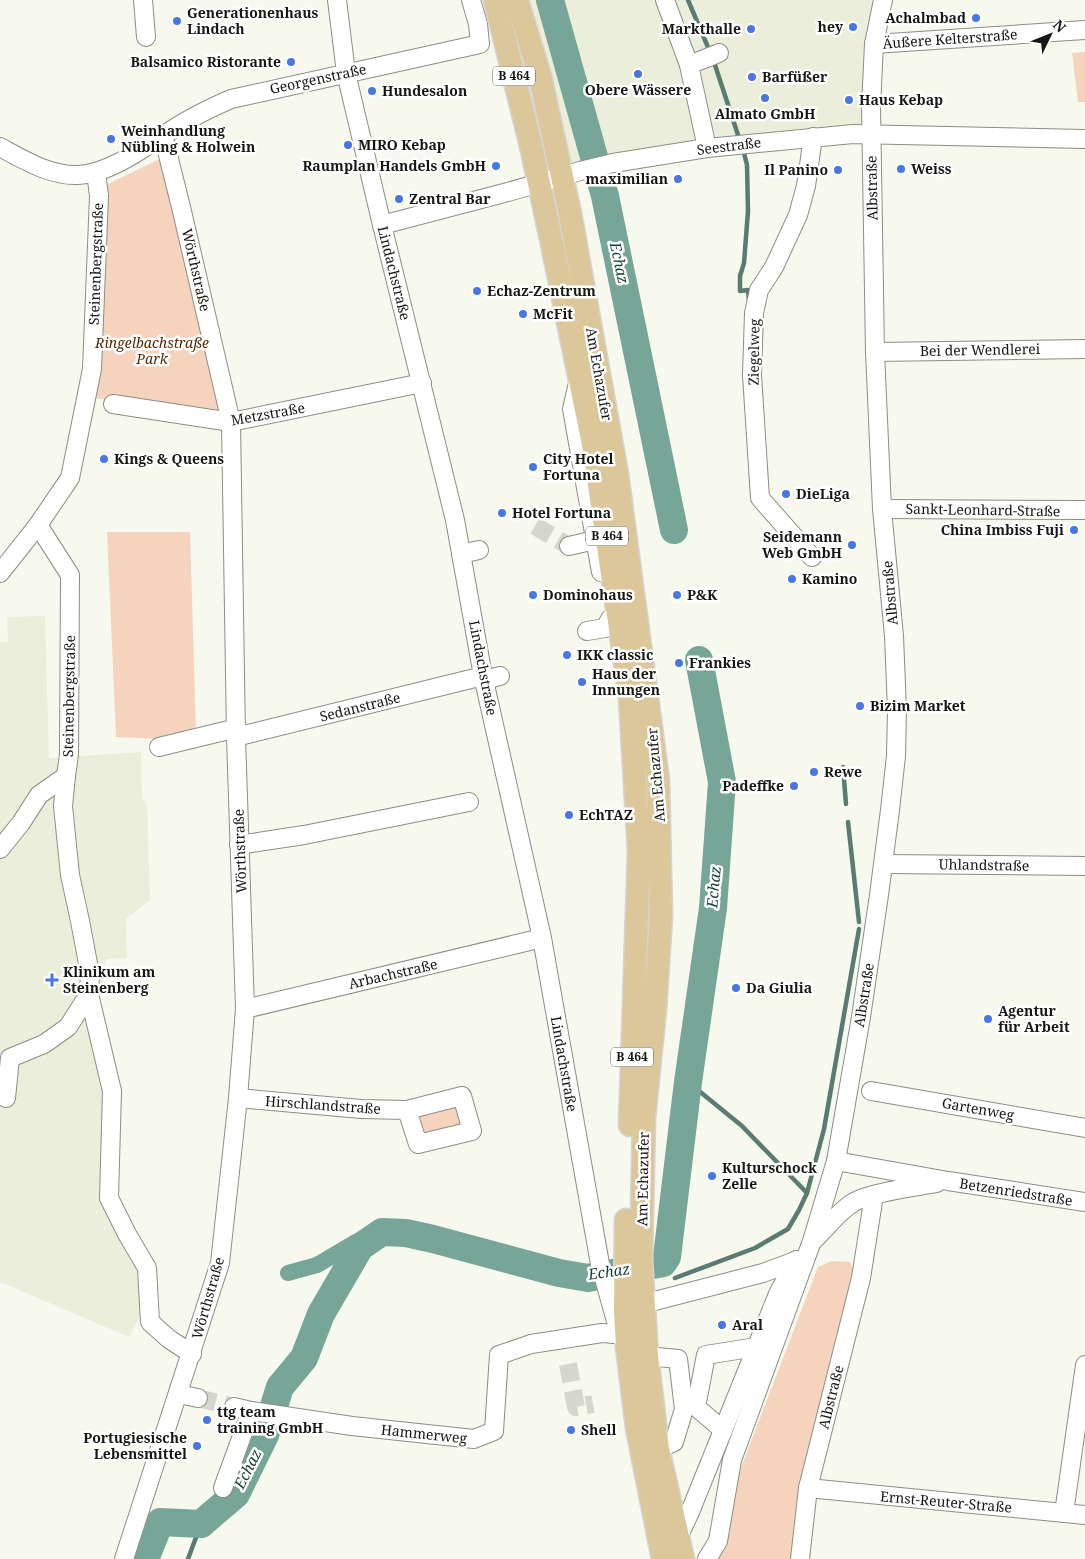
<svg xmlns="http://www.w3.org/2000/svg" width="1085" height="1559" font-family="'Noto Serif',serif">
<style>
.built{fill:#ebeedb}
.green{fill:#f5d3bd}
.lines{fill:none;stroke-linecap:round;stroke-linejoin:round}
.stream{stroke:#5a7b71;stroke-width:4.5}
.canal{stroke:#77a699;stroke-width:16}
.river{stroke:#77a699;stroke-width:28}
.minor-tunnel{stroke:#d5d7cd;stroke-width:18;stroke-dasharray:18 9;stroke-linecap:butt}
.minor-casing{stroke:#8c8e84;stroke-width:20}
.major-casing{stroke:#d5d5d5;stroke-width:25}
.minor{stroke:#fff;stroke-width:18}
.major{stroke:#dcc79a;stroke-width:22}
.poi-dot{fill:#4875e7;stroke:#fff;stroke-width:2}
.labels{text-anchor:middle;stroke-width:5;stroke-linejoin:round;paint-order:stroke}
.shield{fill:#fff;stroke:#5c5d5a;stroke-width:1}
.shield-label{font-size:12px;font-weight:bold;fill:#161713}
.poi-label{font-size:14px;font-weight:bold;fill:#161713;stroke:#fff;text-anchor:start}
.street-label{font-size:14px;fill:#161713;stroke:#fff}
.park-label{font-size:14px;font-style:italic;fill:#552700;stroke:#fff}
.water-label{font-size:15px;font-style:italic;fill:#164036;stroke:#fff}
</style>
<rect width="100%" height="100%" fill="#f7f9ee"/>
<g class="built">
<polygon points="507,0 883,0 872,134 812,138 551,181"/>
<polygon points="45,616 49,758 141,752 142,798 147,805 150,900 126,919 127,958 106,959 103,991 87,1011 106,1083 104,1199 144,1271 144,1309 129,1337 0,1282 0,642 8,642 7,617"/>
</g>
<g class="green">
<polygon points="1085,52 1085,102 1078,102 1072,53"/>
<polygon points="162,158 222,417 95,398 108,184"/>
<polygon points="107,532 190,532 196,732 162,739 116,737"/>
<polygon points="458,1103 464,1127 421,1138 414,1113"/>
<polygon points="832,1261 850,1262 856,1276 794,1559 706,1559 818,1267"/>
</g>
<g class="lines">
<g class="stream">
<polyline points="688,0 710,52"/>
<polyline points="713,59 740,141"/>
<polyline points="743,149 747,165 748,211 744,263 740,276 740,291 748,290 749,301"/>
<polyline points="843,767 846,804"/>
<polyline points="848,822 859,922"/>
<polyline points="688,1082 742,1126 807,1193"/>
<polyline points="675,1278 755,1248 788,1229 799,1210 807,1193 824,1129 859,929"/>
<polyline points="188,1559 201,1524"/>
</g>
<polyline class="canal" points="288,1273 317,1265 356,1242 382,1232"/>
<g class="river">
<polyline points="550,0 605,196 674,530"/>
<polyline points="145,1559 160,1522 201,1524 236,1494 265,1435 280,1387 304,1358 321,1314 360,1247 382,1232 406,1233 433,1239 559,1273 588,1278 663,1263 667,1257 688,1082 713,908 722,782 699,660"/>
</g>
<g class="minor-tunnel">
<polyline points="535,526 569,546"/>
<polyline points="568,1364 576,1407 593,1404"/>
<polyline points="198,1398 234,1407"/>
</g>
<defs>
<g id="minor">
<polyline points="143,0 146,37"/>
<polyline points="337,0 346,73 382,225 455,520 483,676 542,938 600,1264 616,1321 625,1334"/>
<polyline points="665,0 689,65 707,148"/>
<polyline points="874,44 1085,30"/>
<polyline points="689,65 719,53"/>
<path d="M0,147C24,160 50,176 78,175C109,174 145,147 170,131C190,118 210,108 231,99L480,44L478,24L471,0"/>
<polyline points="382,225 508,192 580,171 613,163 707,148 853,134 1085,139"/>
<polyline points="875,352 1085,349"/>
<polyline points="579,379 572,409 601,572"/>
<polyline points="113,404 231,422 422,383"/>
<polyline points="882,509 1085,510"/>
<polyline points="569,546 595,540"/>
<polyline points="461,554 479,550"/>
<polyline points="812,557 760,498 752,375 754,313 759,290 774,267 798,215 806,186 813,137"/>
<polyline points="0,573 38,525 70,478 92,369 99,196 96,172"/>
<polyline points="587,631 605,628 610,619"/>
<polyline points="484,680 500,676"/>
<polyline points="236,737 483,676"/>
<polyline points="159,747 237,728"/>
<polyline points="239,845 304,835 469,802"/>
<polyline points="0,849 21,823 39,795 66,776 69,755 70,575 38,525"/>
<polyline points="884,864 1085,866"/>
<polyline points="89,994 112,1091 109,1198 127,1234 147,1268 150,1322 169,1339 192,1354"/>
<polyline points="245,1009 542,938"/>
<polyline points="871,1091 1085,1128"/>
<polyline points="6,1098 10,1058 44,1044 68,1027 89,994 90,974 80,921 70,875 63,806 66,776"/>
<polyline points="238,1098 361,1109 407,1110 462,1096 472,1131 418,1144 407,1110"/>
<polyline points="836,1161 948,1181 1085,1202"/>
<path d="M815,1239C827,1227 839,1211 854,1202C872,1192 915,1187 937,1183"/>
<polyline points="643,1304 763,1273 795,1261"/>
<polyline points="647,1356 678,1359 684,1409 674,1442 658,1449"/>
<polyline points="178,1394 198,1398"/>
<polyline points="234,1407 251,1411 352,1426 474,1439 494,1431 499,1355 531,1344 602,1333 626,1335"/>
<polyline points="723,1430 696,1407 706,1355 756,1347"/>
<polyline points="223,1488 251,1411"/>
<polyline points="808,1488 1085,1515"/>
<polyline points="1064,1513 1085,1365"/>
<polyline points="676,1542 690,1512 778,1294 796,1260"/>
<polyline points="124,1559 220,1263 238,1098 245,1009 236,737 231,422 181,207 163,135"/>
<polyline points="707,1559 718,1541 732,1460 812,1241 836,1161 861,1017 879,895 890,810 896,756 897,710 894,636 882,509 875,352 871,107 874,44 883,0"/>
<polyline points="800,1559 808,1488 861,1278 874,1195"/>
</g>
<g id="major">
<polyline points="495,0 531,146 551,239 593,444 630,697 639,851 630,1125"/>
<polyline points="517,0 540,76 570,213 617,474 658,780 661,916 655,1010 644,1117 641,1259 647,1356 658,1449 683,1559"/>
<polyline points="626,1220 625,1311 627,1347 637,1428 663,1559"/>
</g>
</defs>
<use href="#minor" class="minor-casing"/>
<use href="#major" class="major-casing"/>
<use href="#minor" class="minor"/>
<use href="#major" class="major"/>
</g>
<g class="poi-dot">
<circle cx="976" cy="18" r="5"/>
<circle cx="177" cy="21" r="5"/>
<circle cx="853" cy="27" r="5"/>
<circle cx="751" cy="29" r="5"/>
<circle cx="291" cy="62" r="5"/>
<circle cx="638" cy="74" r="5"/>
<circle cx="752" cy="77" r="5"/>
<circle cx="372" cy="91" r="5"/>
<circle cx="765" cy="98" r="5"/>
<circle cx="849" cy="100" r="5"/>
<circle cx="111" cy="139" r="5"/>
<circle cx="348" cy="145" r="5"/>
<circle cx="496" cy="166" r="5"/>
<circle cx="901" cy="169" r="5"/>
<circle cx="838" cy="170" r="5"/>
<circle cx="678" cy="179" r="5"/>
<circle cx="399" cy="199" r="5"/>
<circle cx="477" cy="291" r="5"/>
<circle cx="523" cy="314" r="5"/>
<circle cx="104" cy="459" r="5"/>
<circle cx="533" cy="467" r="5"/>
<circle cx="786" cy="494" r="5"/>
<circle cx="502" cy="513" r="5"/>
<circle cx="1074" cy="530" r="5"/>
<circle cx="852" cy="545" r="5"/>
<circle cx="792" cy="579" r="5"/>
<circle cx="533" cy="595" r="5"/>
<circle cx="677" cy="595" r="5"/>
<circle cx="567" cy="655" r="5"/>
<circle cx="679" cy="663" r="5"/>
<circle cx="582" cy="682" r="5"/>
<circle cx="860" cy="706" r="5"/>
<circle cx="814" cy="772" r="5"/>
<circle cx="794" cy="786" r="5"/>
<circle cx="569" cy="815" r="5"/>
<path d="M49.5 972.5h5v5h5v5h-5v5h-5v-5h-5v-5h5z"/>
<circle cx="736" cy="988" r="5"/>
<circle cx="988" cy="1019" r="5"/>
<circle cx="712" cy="1176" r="5"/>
<circle cx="722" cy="1325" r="5"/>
<circle cx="207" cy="1420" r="5"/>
<circle cx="571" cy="1430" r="5"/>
<circle cx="197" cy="1446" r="5"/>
</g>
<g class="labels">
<g class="shield">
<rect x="493" y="66.5" width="42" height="19" rx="4"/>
<rect x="586" y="526.5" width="42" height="19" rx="4"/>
<rect x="611" y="1047.5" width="42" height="19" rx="4"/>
</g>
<g class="shield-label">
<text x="514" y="80">B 464</text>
<text x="607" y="540">B 464</text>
<text x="632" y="1061">B 464</text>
</g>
<g class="poi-label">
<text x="187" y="18">Generationenhaus<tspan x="187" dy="16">Lindach</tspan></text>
<text x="966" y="23" text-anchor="end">Achalmbad</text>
<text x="843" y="32" text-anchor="end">hey</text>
<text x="741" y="34" text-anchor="end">Markthalle</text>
<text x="281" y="67" text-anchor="end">Balsamico Ristorante</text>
<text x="762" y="82">Barfüßer</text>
<text x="638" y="95" text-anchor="middle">Obere Wässere</text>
<text x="382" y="96">Hundesalon</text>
<text x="859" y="105">Haus Kebap</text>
<text x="765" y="119" text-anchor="middle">Almato GmbH</text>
<text x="121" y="136">Weinhandlung<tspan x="121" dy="16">Nübling &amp; Holwein</tspan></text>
<text x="358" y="150">MIRO Kebap</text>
<text x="486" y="171" text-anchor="end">Raumplan Handels GmbH</text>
<text x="911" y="174">Weiss</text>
<text x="828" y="175" text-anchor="end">Il Panino</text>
<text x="668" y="184" text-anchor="end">maximilian</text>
<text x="409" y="204">Zentral Bar</text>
<text x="487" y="296">Echaz-Zentrum</text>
<text x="533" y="319">McFit</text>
<text x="114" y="464">Kings &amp; Queens</text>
<text x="543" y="464">City Hotel<tspan x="543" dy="16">Fortuna</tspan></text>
<text x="796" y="499">DieLiga</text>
<text x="512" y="518">Hotel Fortuna</text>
<text x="1064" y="535" text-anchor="end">China Imbiss Fuji</text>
<text x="842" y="542" text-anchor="end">Seidemann<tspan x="842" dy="16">Web GmbH</tspan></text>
<text x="802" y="584">Kamino</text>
<text x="543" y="600">Dominohaus</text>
<text x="687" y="600">P&amp;K</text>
<text x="577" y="660">IKK classic</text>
<text x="689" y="668">Frankies</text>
<text x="592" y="679">Haus der<tspan x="592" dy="16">Innungen</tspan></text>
<text x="870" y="711">Bizim Market</text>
<text x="824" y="777">Rewe</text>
<text x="784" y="791" text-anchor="end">Padeffke</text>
<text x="579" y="820">EchTAZ</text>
<text x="63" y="977">Klinikum am<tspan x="63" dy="16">Steinenberg</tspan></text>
<text x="746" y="993">Da Giulia</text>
<text x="998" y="1016">Agentur<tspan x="998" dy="16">für Arbeit</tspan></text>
<text x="722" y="1173">Kulturschock<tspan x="722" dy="16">Zelle</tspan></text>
<text x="732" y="1330">Aral</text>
<text x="217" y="1417">ttg team<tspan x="217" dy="16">training GmbH</tspan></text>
<text x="581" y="1435">Shell</text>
<text x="187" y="1443" text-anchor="end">Portugiesische<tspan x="187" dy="16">Lebensmittel</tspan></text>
</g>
<g class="street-label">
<text transform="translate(950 39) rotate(-4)" y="5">Äußere Kelterstraße</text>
<text transform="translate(318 79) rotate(-12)" y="5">Georgenstraße</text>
<text transform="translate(729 146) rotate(-7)" y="5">Seestraße</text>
<text transform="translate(872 188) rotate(-91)" y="5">Albstraße</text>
<text transform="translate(96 264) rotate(-88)" y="5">Steinenbergstraße</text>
<text transform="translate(196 270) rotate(77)" y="5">Wörthstraße</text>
<text transform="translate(394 273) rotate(76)" y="5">Lindachstraße</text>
<text transform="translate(980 350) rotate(-1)" y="5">Bei der Wendlerei</text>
<text transform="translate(754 352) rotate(-89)" y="5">Ziegelweg</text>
<text transform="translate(599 374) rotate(80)" y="5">Am Echazufer</text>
<text transform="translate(268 414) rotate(-10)" y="5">Metzstraße</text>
<text transform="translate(983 510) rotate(1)" y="5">Sankt-Leonhard-Straße</text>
<text transform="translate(890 593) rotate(-95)" y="5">Albstraße</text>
<text transform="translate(483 668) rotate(79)" y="5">Lindachstraße</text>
<text transform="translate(69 696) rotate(-89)" y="5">Steinenbergstraße</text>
<text transform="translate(360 707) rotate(-14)" y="5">Sedanstraße</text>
<text transform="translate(656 775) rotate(-95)" y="5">Am Echazufer</text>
<text transform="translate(240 851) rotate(-92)" y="5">Wörthstraße</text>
<text transform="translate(984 865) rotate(1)" y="5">Uhlandstraße</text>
<text transform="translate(393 974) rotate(-13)" y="5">Arbachstraße</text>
<text transform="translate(864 995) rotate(-81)" y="5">Albstraße</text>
<text transform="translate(564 1064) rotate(80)" y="5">Lindachstraße</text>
<text transform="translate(323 1105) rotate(4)" y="5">Hirschlandstraße</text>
<text transform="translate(978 1109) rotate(10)" y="5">Gartenweg</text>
<text transform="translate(643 1179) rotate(-89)" y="5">Am Echazufer</text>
<text transform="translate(1016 1192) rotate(9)" y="5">Betzenriedstraße</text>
<text transform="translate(208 1298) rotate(-74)" y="5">Wörthstraße</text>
<text transform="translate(831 1397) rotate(-76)" y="5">Albstraße</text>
<text transform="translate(424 1434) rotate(6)" y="5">Hammerweg</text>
<text transform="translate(946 1502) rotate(5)" y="5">Ernst-Reuter-Straße</text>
</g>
<g class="park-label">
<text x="152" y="348">Ringelbachstraße<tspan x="152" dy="16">Park</tspan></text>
</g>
<g class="water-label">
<text transform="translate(619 263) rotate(78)" y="5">Echaz</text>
<text transform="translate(714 887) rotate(-85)" y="5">Echaz</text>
<text transform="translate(609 1272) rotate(-8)" y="5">Echaz</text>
<text transform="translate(248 1469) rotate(-63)" y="5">Echaz</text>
</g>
</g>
<g transform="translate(1050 35) rotate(47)" stroke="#ffffff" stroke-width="4" paint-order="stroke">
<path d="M0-4L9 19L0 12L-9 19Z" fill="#161713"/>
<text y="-8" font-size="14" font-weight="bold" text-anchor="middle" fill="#161713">N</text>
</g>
</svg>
